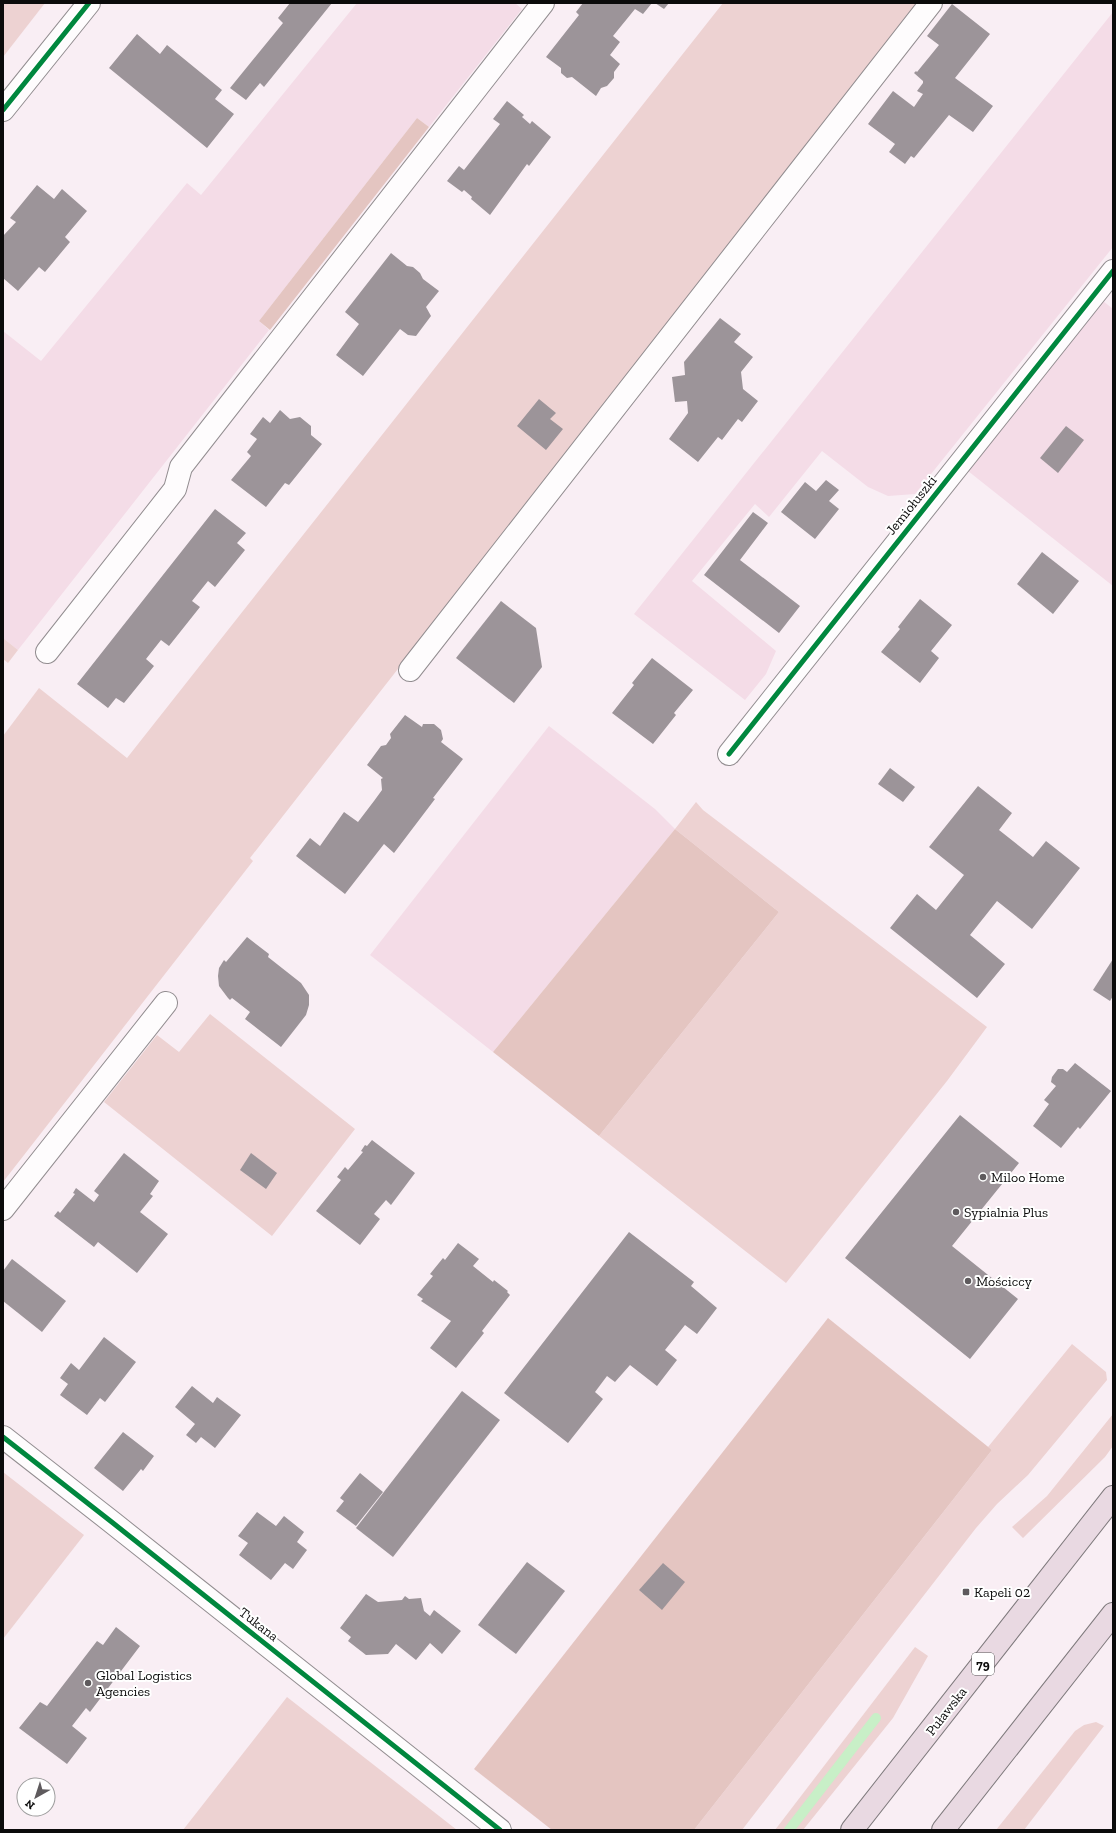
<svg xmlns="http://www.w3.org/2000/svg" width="1116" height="1833" font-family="'Zilla Slab',serif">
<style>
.farmland{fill:#f4dce7}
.green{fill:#edd2d2}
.forest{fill:#e4c5c1}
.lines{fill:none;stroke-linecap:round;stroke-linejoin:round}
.stream{stroke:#c8efc7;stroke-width:10}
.building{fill:#9c9499}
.minor-casing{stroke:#928d90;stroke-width:24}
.major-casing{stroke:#7f7a7d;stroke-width:24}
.minor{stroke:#fefcfd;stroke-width:22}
.major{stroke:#e9d9e2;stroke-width:22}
.cycleway-casing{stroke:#fff;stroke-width:8}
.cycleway{stroke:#00873e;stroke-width:5}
.poi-dot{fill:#5e5a5d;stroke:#fff;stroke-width:1.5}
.labels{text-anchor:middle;stroke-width:4;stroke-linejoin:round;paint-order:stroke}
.shield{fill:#fff;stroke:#545454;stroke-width:1}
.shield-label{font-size:13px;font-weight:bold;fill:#0b0b0b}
.street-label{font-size:14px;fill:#0b0b0b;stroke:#fff}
.poi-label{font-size:14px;fill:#0b0b0b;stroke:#fff;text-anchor:start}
</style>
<rect width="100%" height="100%" fill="#f9eef4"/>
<g class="farmland">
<polygon points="357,3 515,3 522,9 429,127 417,118 259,321 269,330 18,650 3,638 3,331 41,361 187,183 201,195"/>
<polygon points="1113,12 1113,247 915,494 888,496 868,487 822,451 769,517 755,504 692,581 776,651 766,674 745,700 634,614"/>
<polygon points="1103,301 1113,309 1113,586 968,471"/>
<polygon points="549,726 655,809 675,829 493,1052 370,955"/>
</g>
<g class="green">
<polygon points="3,3 45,3 3,57"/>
<polygon points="723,3 919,3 250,858 253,861 3,1182 3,736 39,688 127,758"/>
<polygon points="3,638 18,650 8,663 3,659"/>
<polygon points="696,802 703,810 987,1027 947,1081 786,1283 599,1136 779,912 675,829"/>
<polygon points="210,1014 355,1129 272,1236 104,1102 157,1035 179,1052"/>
<polygon points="1072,1344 1106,1372 1107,1380 1028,1475 997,1504 976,1528 742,1830 694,1830 992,1450 988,1447"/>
<polygon points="1113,1414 1113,1446 1105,1457 1023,1538 1012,1527 1047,1496"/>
<polygon points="3,1472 84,1535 3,1639"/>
<polygon points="915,1647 928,1656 893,1718 803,1830 775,1830"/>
<polygon points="287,1697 457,1830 183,1830"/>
<polygon points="1096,1722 1104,1726 1024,1830 996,1830 1075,1731 1084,1725"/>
</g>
<g class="forest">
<polygon points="417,118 429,127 270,330 259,321"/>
<polygon points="675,829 779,912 599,1136 493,1052"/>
<polygon points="828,1318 992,1450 694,1830 552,1830 474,1769"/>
</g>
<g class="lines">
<polyline class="stream" points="789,1830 876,1718"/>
</g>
<g class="building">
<polygon points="290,3 332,3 264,87 260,83 246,100 230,88 283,23 278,18"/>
<polygon points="583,3 652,3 643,14 635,9 613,36 620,42 610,55 620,64 614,72 614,78 607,86 601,88 596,96 572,77 567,78 561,73 561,68 546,57 579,15 576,12"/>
<polygon points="655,3 669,3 664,9"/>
<polygon points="952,4 990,34 955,78 993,106 973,132 949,115 914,158 911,156 905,164 889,152 895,144 868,124 893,91 914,107 923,94 917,91 923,83 923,81 914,73 916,71 917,72 939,45 927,36"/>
<polygon points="137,34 160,54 167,45 222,90 215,99 234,114 207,148 109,68"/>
<polygon points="507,101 524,115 522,117 530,124 532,121 551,137 529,166 527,164 490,215 471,199 472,197 464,190 462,192 447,181 459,166 464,170 500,124 493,119"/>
<polygon points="37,185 54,199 62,189 87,211 65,237 70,242 45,272 39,267 18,291 3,278 3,236 16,222 10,218"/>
<polygon points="391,253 407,266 413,267 420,273 423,279 439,291 426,307 431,316 416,336 408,335 400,329 363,376 336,355 359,324 345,312"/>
<polygon points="720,318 741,334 734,342 753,357 741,372 743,389 758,401 742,422 738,419 722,440 718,437 698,462 669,439 688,413 687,401 675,402 672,377 685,375 684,362"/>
<polygon points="539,399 556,413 550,419 563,429 546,450 517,426"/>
<polygon points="280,410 290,419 300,417 311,426 311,435 322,444 289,485 285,483 266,507 231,480 251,456 247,452 257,439 250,434 263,417 270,423"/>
<polygon points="1066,426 1084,440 1058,473 1040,458"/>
<polygon points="826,480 839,490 829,501 839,509 815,539 781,512 805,482 816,491"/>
<polygon points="215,509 246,533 237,543 245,550 215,587 208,581 192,601 200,607 169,646 161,640 146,659 154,666 124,703 116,698 108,708 77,684"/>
<polygon points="753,512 768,523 740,560 800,606 779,633 704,575"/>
<polygon points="1042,552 1079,581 1053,614 1017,584"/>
<polygon points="920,599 952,625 931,651 939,658 920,683 881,652 900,629 898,627"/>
<polygon points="501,601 536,628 542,667 514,703 456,658"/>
<polygon points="652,658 693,690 674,713 676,715 653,744 612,713 634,685 632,683"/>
<polygon points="405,715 422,727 423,724 434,724 441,730 443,739 441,742 463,759 433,798 435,799 394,853 384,844 345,894 296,856 310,838 320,846 344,812 358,822 374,801 382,790 381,779 383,778 367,765 381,746 386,745 391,738 390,734"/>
<polygon points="890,768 915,787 903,802 878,784"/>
<polygon points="978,786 1012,813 999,830 1033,857 1046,841 1080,868 1032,929 997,901 970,935 1005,964 977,998 890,928 917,894 936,910 964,875 929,847"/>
<polygon points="247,937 269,954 268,957 301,983 309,995 309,1005 306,1015 281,1047 245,1019 250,1012 232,998 230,1000 228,998 219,986 218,976 219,968 224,960 226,962"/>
<polygon points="1113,959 1113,996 1110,1001 1093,990"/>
<polygon points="1075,1063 1111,1091 1080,1129 1078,1127 1061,1148 1033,1126 1049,1104 1044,1100 1056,1086 1051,1082 1052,1077 1058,1069 1063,1069 1067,1072"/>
<polygon points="960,1115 1019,1163 952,1246 1018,1299 970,1359 845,1258"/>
<polygon points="372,1140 415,1173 391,1205 386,1200 374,1214 380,1219 360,1245 316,1211 341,1180 337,1177 345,1167 348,1170 363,1152 361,1151 365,1145 367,1146"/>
<polygon points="124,1153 159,1181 150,1194 153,1196 140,1212 168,1234 137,1273 98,1242 94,1247 54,1216 58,1211 60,1213 75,1194 73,1193 76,1188 94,1202 99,1195 94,1191"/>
<polygon points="251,1153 277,1173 266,1189 240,1170"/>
<polygon points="629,1232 694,1282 691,1286 717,1308 697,1334 685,1325 665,1350 677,1360 657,1386 630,1365 615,1382 607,1376 595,1392 603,1399 568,1443 504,1393"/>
<polygon points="458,1243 479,1259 473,1266 493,1282 494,1280 508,1291 507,1292 510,1295 482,1331 484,1333 456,1368 430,1348 451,1321 421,1301 423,1299 417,1295 433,1276 430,1274 443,1258 445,1260"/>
<polygon points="12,1259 66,1301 42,1332 3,1301 3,1271"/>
<polygon points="104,1337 136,1362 105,1402 100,1398 87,1415 60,1395 68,1384 60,1378 71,1363 79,1370"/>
<polygon points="192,1386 213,1403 217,1397 241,1415 215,1448 201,1437 196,1443 186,1435 195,1424 175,1407"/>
<polygon points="462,1391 500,1420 393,1557 356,1528"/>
<polygon points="123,1432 154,1456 143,1471 141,1469 123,1491 94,1468"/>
<polygon points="360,1473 383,1492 356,1526 336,1511 344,1501 340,1498"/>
<polygon points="257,1512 276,1526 284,1516 304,1532 297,1542 307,1550 293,1569 285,1563 271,1580 239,1555 248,1543 238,1536"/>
<polygon points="527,1562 565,1591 516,1654 478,1625"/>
<polygon points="663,1563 685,1582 662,1610 639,1590"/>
<polygon points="366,1594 378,1602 402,1600 405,1596 409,1599 421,1598 424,1611 430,1616 434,1610 461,1631 442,1654 430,1643 416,1660 396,1644 388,1654 366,1655 348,1641 351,1637 340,1628"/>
<polygon points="116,1627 140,1646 90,1712 86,1708 72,1726 87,1738 67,1764 19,1728 40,1702 47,1706 97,1641 103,1645"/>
</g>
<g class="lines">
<defs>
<g id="minor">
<polyline points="3,110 89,3"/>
<polyline points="47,652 175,489 181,467 543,3"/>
<polyline points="410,670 931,3"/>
<polyline points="729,754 1113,271"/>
<polyline points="3,1209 166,1003"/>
<polyline points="3,1437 113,1523 500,1830"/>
</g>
<g id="major">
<polyline points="852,1830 1113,1497"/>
<polyline points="943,1830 1113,1614"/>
</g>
</defs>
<use href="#minor" class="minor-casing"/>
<use href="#major" class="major-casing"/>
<use href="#minor" class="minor"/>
<use href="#major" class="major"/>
<defs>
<g id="cycleway">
<polyline points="3,110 89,3"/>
<polyline points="729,754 1113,271"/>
<polyline points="3,1437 113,1523 500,1830"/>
</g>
</defs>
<use href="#cycleway" class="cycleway-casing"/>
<use href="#cycleway" class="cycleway"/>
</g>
<g class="poi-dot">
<circle cx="983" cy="1177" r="4"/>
<circle cx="956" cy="1212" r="4"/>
<circle cx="968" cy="1281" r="4"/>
<rect x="962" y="1588" width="8" height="8" rx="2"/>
<circle cx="88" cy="1683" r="4"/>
</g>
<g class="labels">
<rect class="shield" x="972" y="1653" width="22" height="22" rx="3"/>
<g class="shield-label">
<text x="983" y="1669">79</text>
</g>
<g class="street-label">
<text transform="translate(911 505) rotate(-51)" y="5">Jemiołuszki</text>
<text transform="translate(259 1624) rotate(38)" y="5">Tukana</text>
<text transform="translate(946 1711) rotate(-52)" y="5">Puławska</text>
</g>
<g class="poi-label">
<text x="991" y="1182">Miloo Home</text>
<text x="964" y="1217">Sypialnia Plus</text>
<text x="976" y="1286">Mościccy</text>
<text x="974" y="1597">Kapeli 02</text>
<text x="96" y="1680">Global Logistics<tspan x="96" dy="16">Agencies</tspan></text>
</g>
</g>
<rect width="1116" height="1833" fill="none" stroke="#0b0b0b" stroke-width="8"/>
<g transform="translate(36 1797) rotate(219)"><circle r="19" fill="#ffffff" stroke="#9d9d9d"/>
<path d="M0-3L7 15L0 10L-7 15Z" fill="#5e5a5d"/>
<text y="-6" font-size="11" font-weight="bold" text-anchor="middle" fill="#0b0b0b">N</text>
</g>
</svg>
